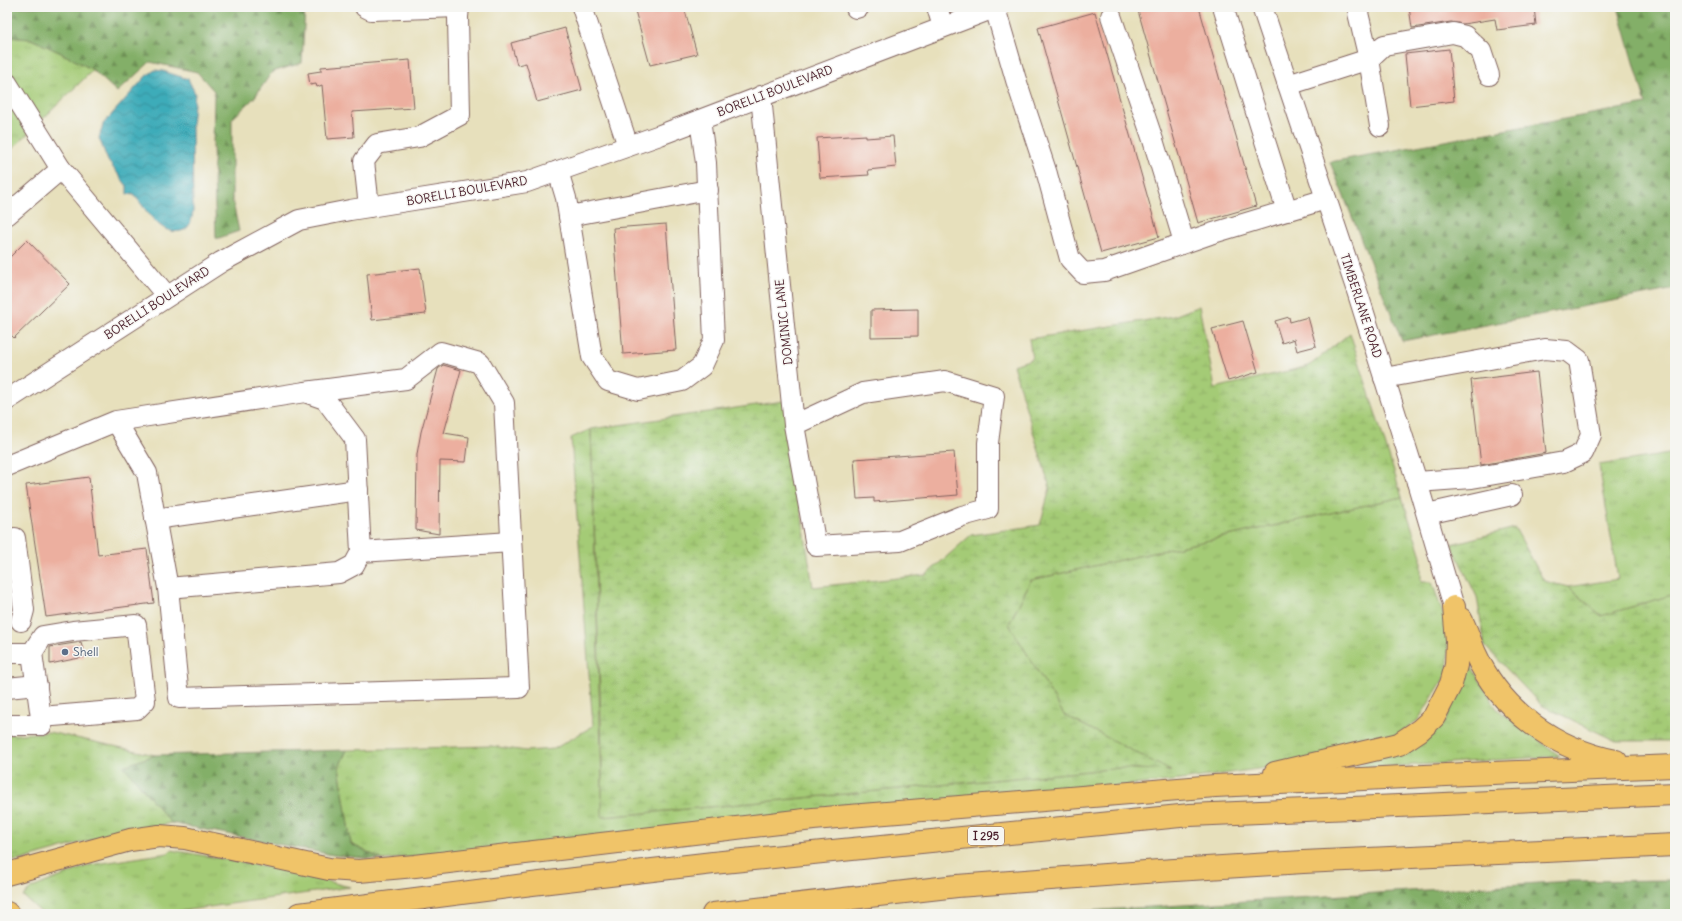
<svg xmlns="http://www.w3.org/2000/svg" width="1682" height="921" font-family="Delius,sans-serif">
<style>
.grass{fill:url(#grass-tufts);stroke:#777550}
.forest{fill:url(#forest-firs);stroke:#666749}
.wetland{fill:url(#wetland-marsh);stroke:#777550}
.water{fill:url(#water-waves);stroke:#446672}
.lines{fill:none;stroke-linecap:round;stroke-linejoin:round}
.stream{stroke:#3dacb9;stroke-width:4}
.building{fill:#ecaf9f}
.minor-casing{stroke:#81635e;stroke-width:22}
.major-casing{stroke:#81635e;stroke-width:24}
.highway-casing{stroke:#81635e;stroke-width:24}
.minor{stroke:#fff;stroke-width:20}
.major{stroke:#f0c469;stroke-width:22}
.highway{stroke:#f0c469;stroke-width:22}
.service-dot{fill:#5c6f8a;stroke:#f6f6f2;stroke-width:1.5}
.labels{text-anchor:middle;stroke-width:3;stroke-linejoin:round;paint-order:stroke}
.shield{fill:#f6f6f2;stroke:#7e6067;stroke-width:1}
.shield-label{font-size:11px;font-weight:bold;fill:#4a1f2b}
.street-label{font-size:12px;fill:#4a1f2b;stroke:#f6f6f2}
.service-label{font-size:12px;fill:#4e5e75;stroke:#f6f6f2;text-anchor:start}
</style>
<defs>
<pattern id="grass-tufts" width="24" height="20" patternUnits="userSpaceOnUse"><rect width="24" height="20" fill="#a4cb76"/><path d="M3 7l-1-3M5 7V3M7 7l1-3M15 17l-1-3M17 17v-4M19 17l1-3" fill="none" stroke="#8fae66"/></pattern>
<pattern id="forest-firs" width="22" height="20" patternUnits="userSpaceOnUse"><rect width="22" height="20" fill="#83af67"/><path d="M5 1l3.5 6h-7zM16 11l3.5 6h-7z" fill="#6d8e55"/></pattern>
<pattern id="wetland-marsh" width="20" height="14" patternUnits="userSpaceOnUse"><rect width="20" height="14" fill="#a4cb76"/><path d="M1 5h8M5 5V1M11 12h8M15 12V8" fill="none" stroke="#8fae66"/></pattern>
<pattern id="water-waves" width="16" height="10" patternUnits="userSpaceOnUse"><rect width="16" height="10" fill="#3dacb9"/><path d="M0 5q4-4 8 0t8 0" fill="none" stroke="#358b97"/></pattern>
</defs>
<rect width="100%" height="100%" fill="#f6f6f2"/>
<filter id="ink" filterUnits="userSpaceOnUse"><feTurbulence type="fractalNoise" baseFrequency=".025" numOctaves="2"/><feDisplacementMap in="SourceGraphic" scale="8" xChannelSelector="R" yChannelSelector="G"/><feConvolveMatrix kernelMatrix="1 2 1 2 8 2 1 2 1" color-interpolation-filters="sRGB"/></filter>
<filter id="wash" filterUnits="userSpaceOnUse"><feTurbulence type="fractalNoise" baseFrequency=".012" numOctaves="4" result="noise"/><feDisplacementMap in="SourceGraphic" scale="16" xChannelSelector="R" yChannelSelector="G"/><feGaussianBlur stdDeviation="0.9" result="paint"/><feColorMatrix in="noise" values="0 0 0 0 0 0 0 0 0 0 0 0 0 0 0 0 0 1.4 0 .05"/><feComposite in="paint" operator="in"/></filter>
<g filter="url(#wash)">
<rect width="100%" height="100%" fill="#e7e0bc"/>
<g class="grass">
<polygon points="7,37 31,39 62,53 93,70 7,154"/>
<polygon points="591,429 603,817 1120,768 1170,771 1064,715 1009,624 1031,580 1402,497 1421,556 1421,582 1432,582 1448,628 1448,672 1418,720 1393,737 1306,762 1181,780 383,860 351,844 339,767 347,750 491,746 526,751 554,749 593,726 571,438"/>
<polygon points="1675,453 1675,594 1602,616 1568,587 1618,579 1599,465"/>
<polygon points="1468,661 1497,709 1560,756 1351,769 1445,722"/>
<polygon points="49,732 155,755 124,766 171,823 94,839 21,860 7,861 7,735"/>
<polygon points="171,850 270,867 350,887 160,914 43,914 23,896 32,888 90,865 168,853"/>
</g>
<g class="forest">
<polygon points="7,7 305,7 302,63 272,72 254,98 232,119 232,198 239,231 216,239 213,146 214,91 197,72 150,62 117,92 93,70 61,53 31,39 7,37"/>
<polygon points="1618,7 1675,7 1675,289 1402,341 1330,162 1646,104"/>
<polygon points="347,750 339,767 351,844 383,860 333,855 171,823 124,766 155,755"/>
<polygon points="1675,880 1675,914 1037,914 1571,881"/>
</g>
<g class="wetland">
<polygon points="1199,306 1215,388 1309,366 1350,333 1402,497 1031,580 1009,624 1064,715 1171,771 1120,768 602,817 602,749 591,429 784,401 813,587 926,575 971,535 1040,525 1050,488 1013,365 1032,359 1029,339 1174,316"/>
<polygon points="1515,528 1544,581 1568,587 1601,616 1675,594 1675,741 1616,741 1541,705 1485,646 1477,597 1451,544"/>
</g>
<path class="water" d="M155,70L163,71L188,79L195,93L192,125L193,211C192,220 190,229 181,231C159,236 146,208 134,195L127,194V186L108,161L99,138L103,124L146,76Z"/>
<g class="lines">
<polyline class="stream" points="1674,897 1675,897"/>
</g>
<g id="blocks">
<g class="building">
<polygon points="634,7 684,7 697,54 650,65"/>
<polygon points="1137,7 1199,7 1256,206 1198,223"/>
<polygon points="1409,7 1534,7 1536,25 1497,30 1495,19 1463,24 1451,22 1412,28"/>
<polygon points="1095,12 1159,237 1101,253 1038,28"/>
<polygon points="565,28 582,90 537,102 526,63 517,65 511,43"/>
<polygon points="1449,49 1454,101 1410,106 1405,54"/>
<polygon points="410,60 414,108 352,112 354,137 327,139 322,85 317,87 316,84 310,85 308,73 321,71 321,67"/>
<polygon points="866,135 866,138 893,136 896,167 868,170 869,175 820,178 817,138"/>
<polygon points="666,224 676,350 623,354 613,228"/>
<polygon points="27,240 70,284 14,338 7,331 7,260"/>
<polygon points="420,268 426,314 372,320 367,274"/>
<polygon points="918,309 918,336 871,337 871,310"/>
<polygon points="1289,317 1290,322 1308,317 1316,346 1297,351 1294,339 1282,343 1275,321"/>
<polygon points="1243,321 1258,372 1228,381 1212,329"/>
<polygon points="443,365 461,370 444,433 469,437 466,462 440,461 439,534 416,530 417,454 421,432 438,369"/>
<polygon points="1537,372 1546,453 1481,465 1471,380"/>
<polygon points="954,452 958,495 874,502 874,498 857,499 854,459"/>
<polygon points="89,477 98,555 147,549 154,603 46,617 26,485"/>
<polygon points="81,642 84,657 50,664 50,647"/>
</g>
</g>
</g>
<g filter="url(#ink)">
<use href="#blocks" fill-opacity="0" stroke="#81635e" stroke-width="1"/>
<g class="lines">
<defs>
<g id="minor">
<polyline points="365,7 371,10 459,7"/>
<polyline points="582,7 628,146"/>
<polyline points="937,7 943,27"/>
<polyline points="1223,7 1287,211"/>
<polyline points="1262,7 1358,294 1417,482 1454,607"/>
<polyline points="856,8 859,7"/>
<polyline points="995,8 1016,80 1047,174 1070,259 1083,273 1104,271 1210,234 1326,199"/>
<polyline points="1358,13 1369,59 1380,126"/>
<polyline points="1111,16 1153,140 1184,242"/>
<polyline points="7,83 61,169"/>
<polyline points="1288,85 1369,59 1384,45 1453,33 1465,36 1481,51 1489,75"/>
<polyline points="761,96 794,425 816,546 900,541 962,516 988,509 988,443 994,396 945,381 863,393 794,425"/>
<polyline points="558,171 566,198 592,357 608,381 638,390 682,381 702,366 714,340 706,163 700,120"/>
<polyline points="369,207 364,161 377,144 419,137 460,115 458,17 459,7"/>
<polyline points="7,215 61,169 167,296"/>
<polyline points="569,216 708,190"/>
<polyline points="1384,378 1545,349 1567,351 1579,360 1591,435 1583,453 1564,462 1472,478 1417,482"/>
<polyline points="7,400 221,262 299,220 350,210 527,182 660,135 997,7"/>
<polyline points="7,466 116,421 305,392 325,399 355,439 361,552 354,565 339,573 168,588 147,473 116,421"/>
<polyline points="1427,514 1512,495"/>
<polyline points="155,519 358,490"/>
<polyline points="15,538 24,610 21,621"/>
<polyline points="361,552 511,542"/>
<polyline points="168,588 179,698 519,688 504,403 480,363 441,352 406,379 305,392"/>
<polyline points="7,653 32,653 42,725 7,725"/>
<polyline points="32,653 43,636 73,631 136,625 145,701 137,709 41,717"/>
<polyline points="7,688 37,685"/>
</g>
<polyline id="major" points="7,913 8,914"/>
<g id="highway">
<path d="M1461,619C1467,630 1470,642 1475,653C1501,711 1555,749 1616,761"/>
<polyline points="1275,773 1399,744 1420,730 1434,717 1451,684 1456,665 1457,641 1454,607"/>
<polyline points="7,874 130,840 159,836 185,838 329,869 359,871 415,866 813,819 1215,786 1467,774 1675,766"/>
<polyline points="299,914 532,884 713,863 1190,815 1675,794"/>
<polyline points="713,914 957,886 1159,871 1303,862 1675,845"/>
</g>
</defs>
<use href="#minor" class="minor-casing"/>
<use href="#major" class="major-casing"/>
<use href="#highway" class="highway-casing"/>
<use href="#minor" class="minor"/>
<use href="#major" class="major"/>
<use href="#highway" class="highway"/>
</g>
</g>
<circle class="service-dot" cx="65" cy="652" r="4"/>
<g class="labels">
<rect class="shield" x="968" y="827" width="36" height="18" rx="3"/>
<g class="shield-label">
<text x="986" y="840">I 295</text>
</g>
<g class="street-label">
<text transform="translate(775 91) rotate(-21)" y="4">BORELLI BOULEVARD</text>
<text transform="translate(467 191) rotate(-10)" y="4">BORELLI BOULEVARD</text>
<text transform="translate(157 303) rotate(-33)" y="4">BORELLI BOULEVARD</text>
<text transform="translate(1361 306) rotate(72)" y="4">TIMBERLANE ROAD</text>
<text transform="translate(784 322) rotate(-96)" y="4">DOMINIC LANE</text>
</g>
<g class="service-label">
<text x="73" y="656">Shell</text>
</g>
</g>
<rect width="1682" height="921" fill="none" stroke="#f6f6f2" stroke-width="24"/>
</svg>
